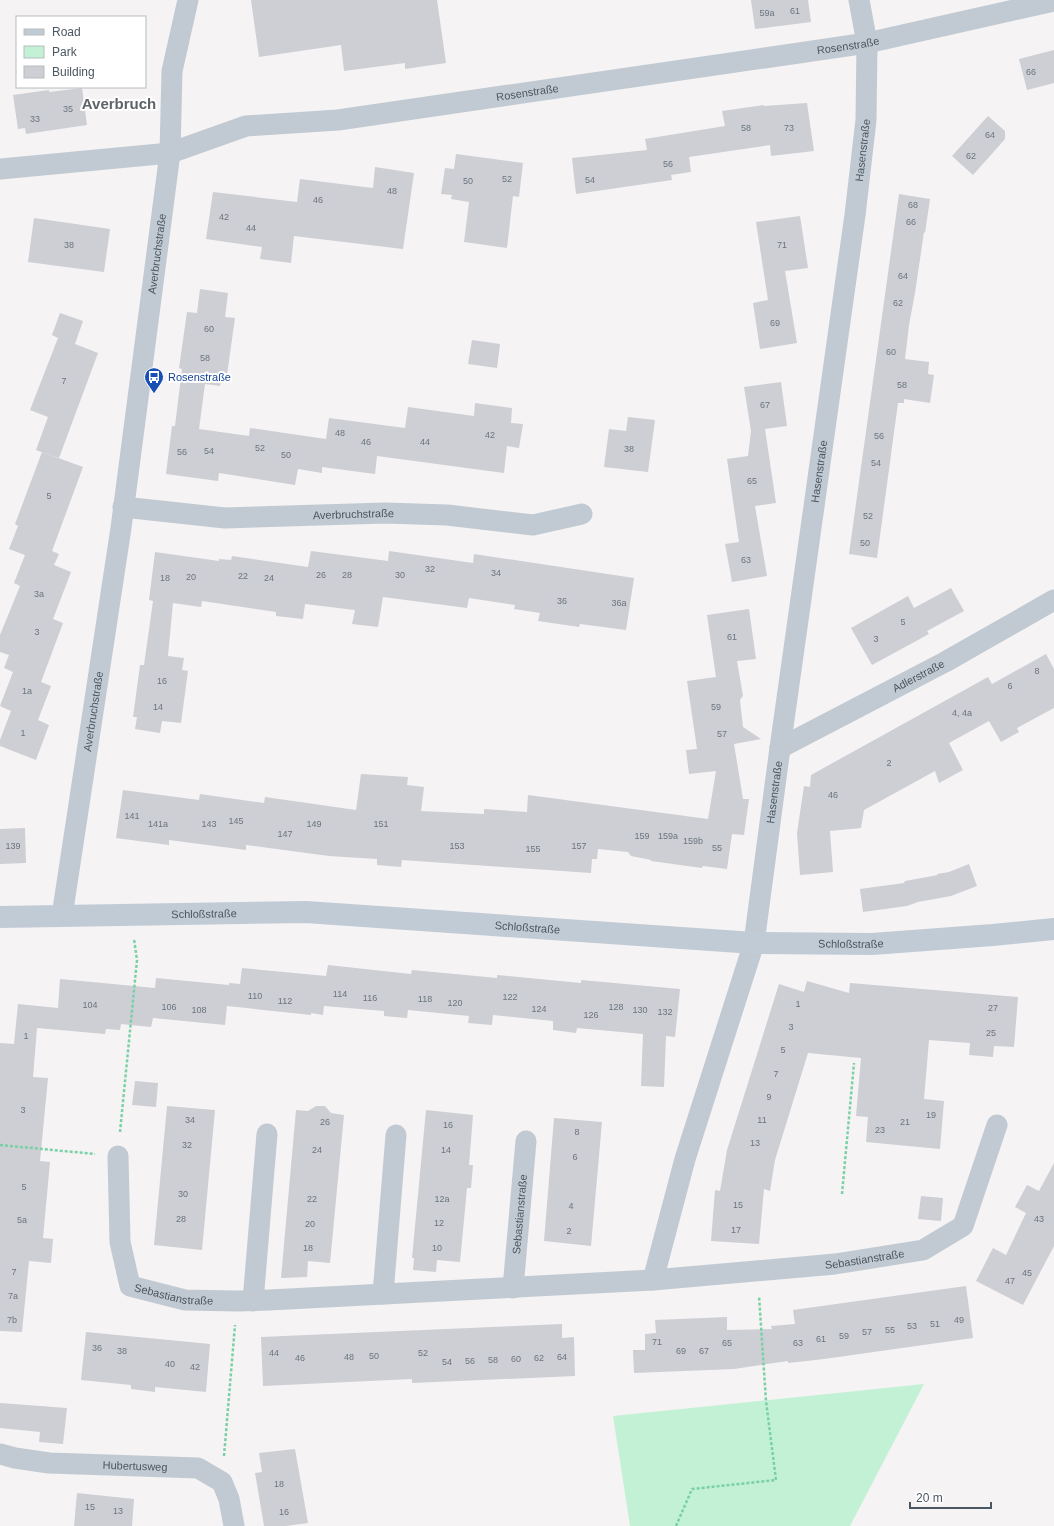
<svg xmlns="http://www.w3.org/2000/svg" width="1054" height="1526" font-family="Helvetica,sans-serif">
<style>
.green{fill:#c3f1d5}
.building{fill:#cdcfd5}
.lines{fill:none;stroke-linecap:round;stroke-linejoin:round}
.path{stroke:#7ad0a6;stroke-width:2.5;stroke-dasharray:3 2;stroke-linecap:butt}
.street{stroke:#c1cad2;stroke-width:21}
.secondary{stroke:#c1cbd6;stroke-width:22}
.labels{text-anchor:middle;stroke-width:4;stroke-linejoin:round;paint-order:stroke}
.number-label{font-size:9px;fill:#6b747e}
.street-label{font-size:11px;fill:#4a5661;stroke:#fff}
.transit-label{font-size:11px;fill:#164399;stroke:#fff;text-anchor:start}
.district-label{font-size:15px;font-weight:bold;fill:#5f6368;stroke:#fff}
</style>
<rect width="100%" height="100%" fill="#f5f3f3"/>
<polygon class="green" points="924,1384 850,1526 630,1526 613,1416"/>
<g class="building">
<polygon points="251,0 437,0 446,63 405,69 405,63 344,71 341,45 259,57"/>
<polygon points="751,0 808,0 811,22 755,29"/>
<polygon points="1054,50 1054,83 1027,90 1019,59"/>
<polygon points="82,88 87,125 26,134 25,128 18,129 13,95 49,90 49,92"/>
<polygon points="807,103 814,151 771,156 770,145 689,157 691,172 671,175 672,180 576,194 572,158 647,150 645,139 725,126 722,111 764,105 764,106"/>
<polygon points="988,116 1005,131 1005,139 973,175 952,156"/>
<polygon points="456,154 523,163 519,197 513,196 507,248 464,242 469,202 451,199 452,195 441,194 445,168 454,169"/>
<polygon points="375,167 414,173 403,249 294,236 291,263 260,259 262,247 206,239 213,192 297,202 300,179 373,188"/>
<polygon points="899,194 930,199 925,233 924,232 915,293 909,325 905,359 929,362 928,374 934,375 930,403 904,399 904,403 898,403 877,558 849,554"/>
<polygon points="800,216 808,268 785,271 797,343 760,349 753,303 768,300 756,222"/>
<polygon points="34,218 110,229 104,272 28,262"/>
<polygon points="200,289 228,293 225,317 235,318 227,375 222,374 220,386 205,384 199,429 249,436 250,428 326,439 329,418 405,428 408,407 474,416 475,403 512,408 511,423 523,424 519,448 507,446 504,473 377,456 375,474 322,467 322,473 298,469 295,485 219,473 218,481 166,474 172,426 175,426 182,369 179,368 187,312 197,313"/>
<polygon points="60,313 83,321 75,344 98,353 59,458 36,450 48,417 30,410 58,338 52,335"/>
<polygon points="472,340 500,344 497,368 468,364"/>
<polygon points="781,382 787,426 765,429 776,503 755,506 767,576 732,582 725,544 739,542 727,459 748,456 751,431 744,387"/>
<polygon points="628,417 655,420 648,472 604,467 609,429 626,431"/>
<polygon points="42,452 83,467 52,551 59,554 54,565 71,572 53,619 63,623 41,682 51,686 38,720 49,725 36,760 0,746 0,740 11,711 0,706 13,672 4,668 9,655 0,652 0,635 20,586 14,583 25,555 9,549 18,526 15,524"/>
<polygon points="311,551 388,561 389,551 473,563 474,554 634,578 626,630 580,624 579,627 538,621 540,613 514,609 515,605 469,598 467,608 383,597 378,627 352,624 355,610 305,604 303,619 276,616 276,612 202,601 201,607 173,603 168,656 184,658 182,670 188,671 181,723 162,721 160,733 135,729 137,717 133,717 140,665 144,665 153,601 149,600 155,552 219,561 219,559 231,560 232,556 308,567"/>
<polygon points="951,588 964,611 927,631 929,634 872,665 851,628 908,596 914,608"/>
<polygon points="749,609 756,659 737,661 743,696 740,700 743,727 761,739 734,744 743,799 749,799 744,835 732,834 727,869 703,866 702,868 651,861 651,860 631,856 628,852 598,849 597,859 592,859 591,873 402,860 401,867 377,865 377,859 329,856 246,845 246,850 169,840 169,845 116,838 123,790 199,800 200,794 264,803 265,797 356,810 361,774 408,777 407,785 424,787 421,811 484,814 484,809 527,812 528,795 708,819 716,771 689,774 686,750 697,749 687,681 716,677 707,615"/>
<polygon points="1046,654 1054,669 1054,708 1017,728 1019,732 1001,742 989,721 949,743 963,770 939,783 935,771 864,810 861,828 830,831 833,872 800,875 797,833 804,786 810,787 811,775 988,677 992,684"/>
<polygon points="25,828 26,863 0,864 0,829"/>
<polygon points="969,864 977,886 951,896 918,902 907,906 863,912 860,889 904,883 905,881 938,875 937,874 949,872"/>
<polygon points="328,965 411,974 412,970 497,978 497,975 581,983 581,980 680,989 675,1037 666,1036 664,1087 641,1086 643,1034 577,1028 576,1033 553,1030 553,1021 493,1015 492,1025 468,1023 469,1016 408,1010 407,1018 384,1016 384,1011 324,1006 323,1015 311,1013 311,1015 227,1006 225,1025 153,1018 151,1027 121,1024 120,1030 106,1029 105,1034 37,1028 33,1077 48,1078 40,1161 50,1162 43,1238 53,1239 51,1263 29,1261 22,1332 0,1331 0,1043 14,1044 18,1004 58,1008 60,979 155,988 156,978 229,985 229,983 240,984 242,968 326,976"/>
<polygon points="807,981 849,993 850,983 1018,997 1014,1047 994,1046 993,1057 969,1055 970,1043 929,1040 924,1099 944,1101 940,1149 866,1142 868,1117 856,1116 861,1058 808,1053 775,1160 770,1191 764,1189 759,1244 711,1241 715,1190 720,1191 727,1150 779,984 804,992"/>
<polygon points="135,1081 158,1083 156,1107 132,1105"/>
<polygon points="167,1106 215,1110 202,1250 154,1245"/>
<polygon points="316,1106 325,1106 331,1113 344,1115 330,1263 308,1261 307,1277 281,1278 296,1110 308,1111"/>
<polygon points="426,1110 473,1115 469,1165 473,1165 471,1188 467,1188 460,1262 437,1260 436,1272 413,1270 414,1258 412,1258"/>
<polygon points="554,1118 602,1122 591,1246 544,1241"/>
<polygon points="1054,1163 1054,1246 1023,1305 976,1281 993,1248 1006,1255 1026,1213 1015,1207 1027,1185 1039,1191"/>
<polygon points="921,1196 943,1198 941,1221 918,1219"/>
<polygon points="966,1286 973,1338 824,1359 788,1363 788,1361 734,1369 634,1373 633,1350 645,1350 645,1334 656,1333 655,1320 727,1317 727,1330 772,1329 771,1326 795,1324 793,1310"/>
<polygon points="562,1324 562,1338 574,1337 575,1376 412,1383 412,1379 263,1386 261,1337"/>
<polygon points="86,1332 210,1344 206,1392 155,1387 155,1392 131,1389 131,1385 81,1380"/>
<polygon points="0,1403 67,1408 63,1444 39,1442 40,1432 0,1428"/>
<polygon points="295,1449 308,1523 286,1526 264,1526 255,1473 262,1472 259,1453"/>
<polygon points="77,1493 134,1499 132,1526 74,1526"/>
</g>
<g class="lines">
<g class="path">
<polyline points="120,1132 137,960 134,939"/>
<polyline points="0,1145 95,1154"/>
<polyline points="842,1194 854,1063"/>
<polyline points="224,1456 235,1325"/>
<polyline points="676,1526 692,1489 776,1480 766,1401 759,1296"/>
</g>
<g class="street">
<path id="s1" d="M0,169L170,153L246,126L338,120L867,43L1054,1"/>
<path id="s2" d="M123,507L225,518L385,513L447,515L533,525L582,514"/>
<path id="s3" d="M780,748L945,662L1054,600"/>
<path id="s4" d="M62,916L121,528L170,153L172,71L188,0"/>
<path id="s5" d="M118,1156L120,1242L130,1286L185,1300L237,1301L269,1300L653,1280L835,1264L923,1250L963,1226L997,1125"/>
<path id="s6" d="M653,1280L685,1159L754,943L780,748L855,215L866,120L867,43L859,0"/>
<path id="s7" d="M513,1288L526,1141"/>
<polyline points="383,1294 396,1135"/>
<polyline points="253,1301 267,1134"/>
<path id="s8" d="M0,1454L15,1458L49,1463L198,1468L222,1482L229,1499L234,1526"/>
</g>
<path class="secondary" id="s9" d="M0,917L306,912L754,943L872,944L993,935L1054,929"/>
</g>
<defs>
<symbol id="bus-pin" viewBox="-11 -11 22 30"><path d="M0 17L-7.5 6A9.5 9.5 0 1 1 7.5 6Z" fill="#1a4fb4" stroke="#fff"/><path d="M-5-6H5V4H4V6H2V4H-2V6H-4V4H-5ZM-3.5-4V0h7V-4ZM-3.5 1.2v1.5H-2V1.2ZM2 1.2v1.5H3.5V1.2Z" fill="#fff"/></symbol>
</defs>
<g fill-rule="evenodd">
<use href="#bus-pin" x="143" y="366" width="22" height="30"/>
</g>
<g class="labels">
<g class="number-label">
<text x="795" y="14">61</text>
<text x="767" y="16">59a</text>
<text x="1031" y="75">66</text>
<text x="68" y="112">35</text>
<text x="35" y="122">33</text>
<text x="746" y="131">58</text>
<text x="789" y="131">73</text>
<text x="990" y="138">64</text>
<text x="971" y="159">62</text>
<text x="668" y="167">56</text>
<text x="507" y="182">52</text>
<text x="590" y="183">54</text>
<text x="468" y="184">50</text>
<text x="392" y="194">48</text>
<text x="318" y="203">46</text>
<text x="913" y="208">68</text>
<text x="224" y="220">42</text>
<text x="911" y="225">66</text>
<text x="251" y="231">44</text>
<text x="69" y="248">38</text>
<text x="782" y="248">71</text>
<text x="903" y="279">64</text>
<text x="898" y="306">62</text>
<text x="775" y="326">69</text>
<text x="209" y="332">60</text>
<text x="891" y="355">60</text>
<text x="205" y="361">58</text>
<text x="64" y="384">7</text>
<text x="902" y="388">58</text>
<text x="765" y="408">67</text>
<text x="340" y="436">48</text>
<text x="490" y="438">42</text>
<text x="879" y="439">56</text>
<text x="366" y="445">46</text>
<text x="425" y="445">44</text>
<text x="260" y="451">52</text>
<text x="629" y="452">38</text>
<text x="209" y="454">54</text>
<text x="182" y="455">56</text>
<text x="286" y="458">50</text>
<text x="876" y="466">54</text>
<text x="752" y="484">65</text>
<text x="49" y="499">5</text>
<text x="868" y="519">52</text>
<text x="865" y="546">50</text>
<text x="746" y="563">63</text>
<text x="430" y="572">32</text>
<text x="496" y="576">34</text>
<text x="321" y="578">26</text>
<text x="347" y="578">28</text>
<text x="400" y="578">30</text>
<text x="243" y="579">22</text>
<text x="191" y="580">20</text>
<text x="165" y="581">18</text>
<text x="269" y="581">24</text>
<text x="39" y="597">3a</text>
<text x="562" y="604">36</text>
<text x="619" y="606">36a</text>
<text x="903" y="625">5</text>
<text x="37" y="635">3</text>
<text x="732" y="640">61</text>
<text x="876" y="642">3</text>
<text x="1037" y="674">8</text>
<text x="162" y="684">16</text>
<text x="1010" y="689">6</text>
<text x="27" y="694">1a</text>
<text x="158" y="710">14</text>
<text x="716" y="710">59</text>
<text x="962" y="716">4, 4a</text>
<text x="23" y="736">1</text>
<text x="722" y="737">57</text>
<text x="889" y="766">2</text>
<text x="833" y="798">46</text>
<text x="132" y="819">141</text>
<text x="236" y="824">145</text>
<text x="158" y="827">141a</text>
<text x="209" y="827">143</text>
<text x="314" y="827">149</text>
<text x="381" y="827">151</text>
<text x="285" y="837">147</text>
<text x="642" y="839">159</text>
<text x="668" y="839">159a</text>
<text x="693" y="844">159b</text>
<text x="13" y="849">139</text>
<text x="457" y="849">153</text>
<text x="579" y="849">157</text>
<text x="717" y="851">55</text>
<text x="533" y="852">155</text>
<text x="340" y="997">114</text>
<text x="255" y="999">110</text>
<text x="510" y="1000">122</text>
<text x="370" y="1001">116</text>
<text x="425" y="1002">118</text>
<text x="285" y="1004">112</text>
<text x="455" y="1006">120</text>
<text x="798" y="1007">1</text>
<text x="90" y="1008">104</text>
<text x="169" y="1010">106</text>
<text x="616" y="1010">128</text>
<text x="993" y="1011">27</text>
<text x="539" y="1012">124</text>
<text x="199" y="1013">108</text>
<text x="640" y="1013">130</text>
<text x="665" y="1015">132</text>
<text x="591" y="1018">126</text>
<text x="791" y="1030">3</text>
<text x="991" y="1036">25</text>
<text x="26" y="1039">1</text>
<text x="783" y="1053">5</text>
<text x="776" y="1077">7</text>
<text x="769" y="1100">9</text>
<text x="23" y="1113">3</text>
<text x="931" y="1118">19</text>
<text x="190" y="1123">34</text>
<text x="762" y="1123">11</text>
<text x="325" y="1125">26</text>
<text x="905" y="1125">21</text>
<text x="448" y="1128">16</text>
<text x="880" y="1133">23</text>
<text x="577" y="1135">8</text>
<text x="755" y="1146">13</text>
<text x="187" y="1148">32</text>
<text x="317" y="1153">24</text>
<text x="446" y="1153">14</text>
<text x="575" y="1160">6</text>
<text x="24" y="1190">5</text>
<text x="183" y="1197">30</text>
<text x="312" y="1202">22</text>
<text x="442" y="1202">12a</text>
<text x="738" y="1208">15</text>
<text x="571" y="1209">4</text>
<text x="181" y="1222">28</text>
<text x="1039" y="1222">43</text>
<text x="22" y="1223">5a</text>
<text x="439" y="1226">12</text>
<text x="310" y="1227">20</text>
<text x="736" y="1233">17</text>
<text x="569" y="1234">2</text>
<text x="308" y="1251">18</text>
<text x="437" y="1251">10</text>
<text x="14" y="1275">7</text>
<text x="1027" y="1276">45</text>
<text x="1010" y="1284">47</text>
<text x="13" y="1299">7a</text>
<text x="12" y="1323">7b</text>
<text x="959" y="1323">49</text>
<text x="935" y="1327">51</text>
<text x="912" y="1329">53</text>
<text x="890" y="1333">55</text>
<text x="867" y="1335">57</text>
<text x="844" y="1339">59</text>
<text x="821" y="1342">61</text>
<text x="657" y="1345">71</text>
<text x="727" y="1346">65</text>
<text x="798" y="1346">63</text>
<text x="97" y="1351">36</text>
<text x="122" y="1354">38</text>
<text x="681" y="1354">69</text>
<text x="704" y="1354">67</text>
<text x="274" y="1356">44</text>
<text x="423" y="1356">52</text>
<text x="374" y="1359">50</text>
<text x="349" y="1360">48</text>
<text x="562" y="1360">64</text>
<text x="300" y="1361">46</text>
<text x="539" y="1361">62</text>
<text x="516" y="1362">60</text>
<text x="493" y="1363">58</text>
<text x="470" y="1364">56</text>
<text x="447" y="1365">54</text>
<text x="170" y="1367">40</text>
<text x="195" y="1370">42</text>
<text x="279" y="1487">18</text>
<text x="90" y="1510">15</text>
<text x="118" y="1514">13</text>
<text x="284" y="1515">16</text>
</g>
<g class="street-label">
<text dy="4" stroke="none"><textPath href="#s1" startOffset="859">Rosenstraße</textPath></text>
<text dy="4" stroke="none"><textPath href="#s1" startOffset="535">Rosenstraße</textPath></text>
<text dy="4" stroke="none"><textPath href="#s6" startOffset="1152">Hasenstraße</textPath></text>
<text dy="4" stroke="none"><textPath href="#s4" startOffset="669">Averbruchstraße</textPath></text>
<text dy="4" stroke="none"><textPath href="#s6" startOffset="828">Hasenstraße</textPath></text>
<text dy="4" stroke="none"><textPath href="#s2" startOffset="231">Averbruchstraße</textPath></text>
<text dy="4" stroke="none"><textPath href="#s3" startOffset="156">Adlerstraße</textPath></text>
<text dy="4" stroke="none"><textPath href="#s4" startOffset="207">Averbruchstraße</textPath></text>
<text dy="4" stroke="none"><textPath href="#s6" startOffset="504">Hasenstraße</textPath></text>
<text dy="4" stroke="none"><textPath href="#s9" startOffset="204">Schloßstraße</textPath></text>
<text dy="4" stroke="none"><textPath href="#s9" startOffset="528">Schloßstraße</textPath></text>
<text dy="4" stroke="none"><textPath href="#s9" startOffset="852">Schloßstraße</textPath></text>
<text dy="4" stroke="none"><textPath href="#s7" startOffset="74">Sebastianstraße</textPath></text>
<text dy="4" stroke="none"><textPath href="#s5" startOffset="869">Sebastianstraße</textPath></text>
<text dy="4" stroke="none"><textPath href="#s5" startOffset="176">Sebastianstraße</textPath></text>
<text dy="4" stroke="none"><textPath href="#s8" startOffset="136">Hubertusweg</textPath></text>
</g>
<g class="transit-label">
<text x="168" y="381">Rosenstraße</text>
</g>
<g class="district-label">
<text x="119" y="109">Averbruch</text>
</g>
</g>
<rect x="16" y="16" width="130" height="72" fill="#ffffff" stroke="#b7bbc0"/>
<rect x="24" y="29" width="20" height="6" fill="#c1cbd6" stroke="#b7bbc0"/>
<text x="52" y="36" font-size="12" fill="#4a5661">Road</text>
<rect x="24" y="46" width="20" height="12" fill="#c3f1d5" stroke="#b7bbc0"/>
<text x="52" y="56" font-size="12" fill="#4a5661">Park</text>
<rect x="24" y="66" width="20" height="12" fill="#cdcfd5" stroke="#b7bbc0"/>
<text x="52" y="76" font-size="12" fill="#4a5661">Building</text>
<path d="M910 1502v6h81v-6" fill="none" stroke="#4a5661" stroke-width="2"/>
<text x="916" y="1502" font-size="12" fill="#4a5661" stroke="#ffffff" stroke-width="3" paint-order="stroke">20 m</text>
</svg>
